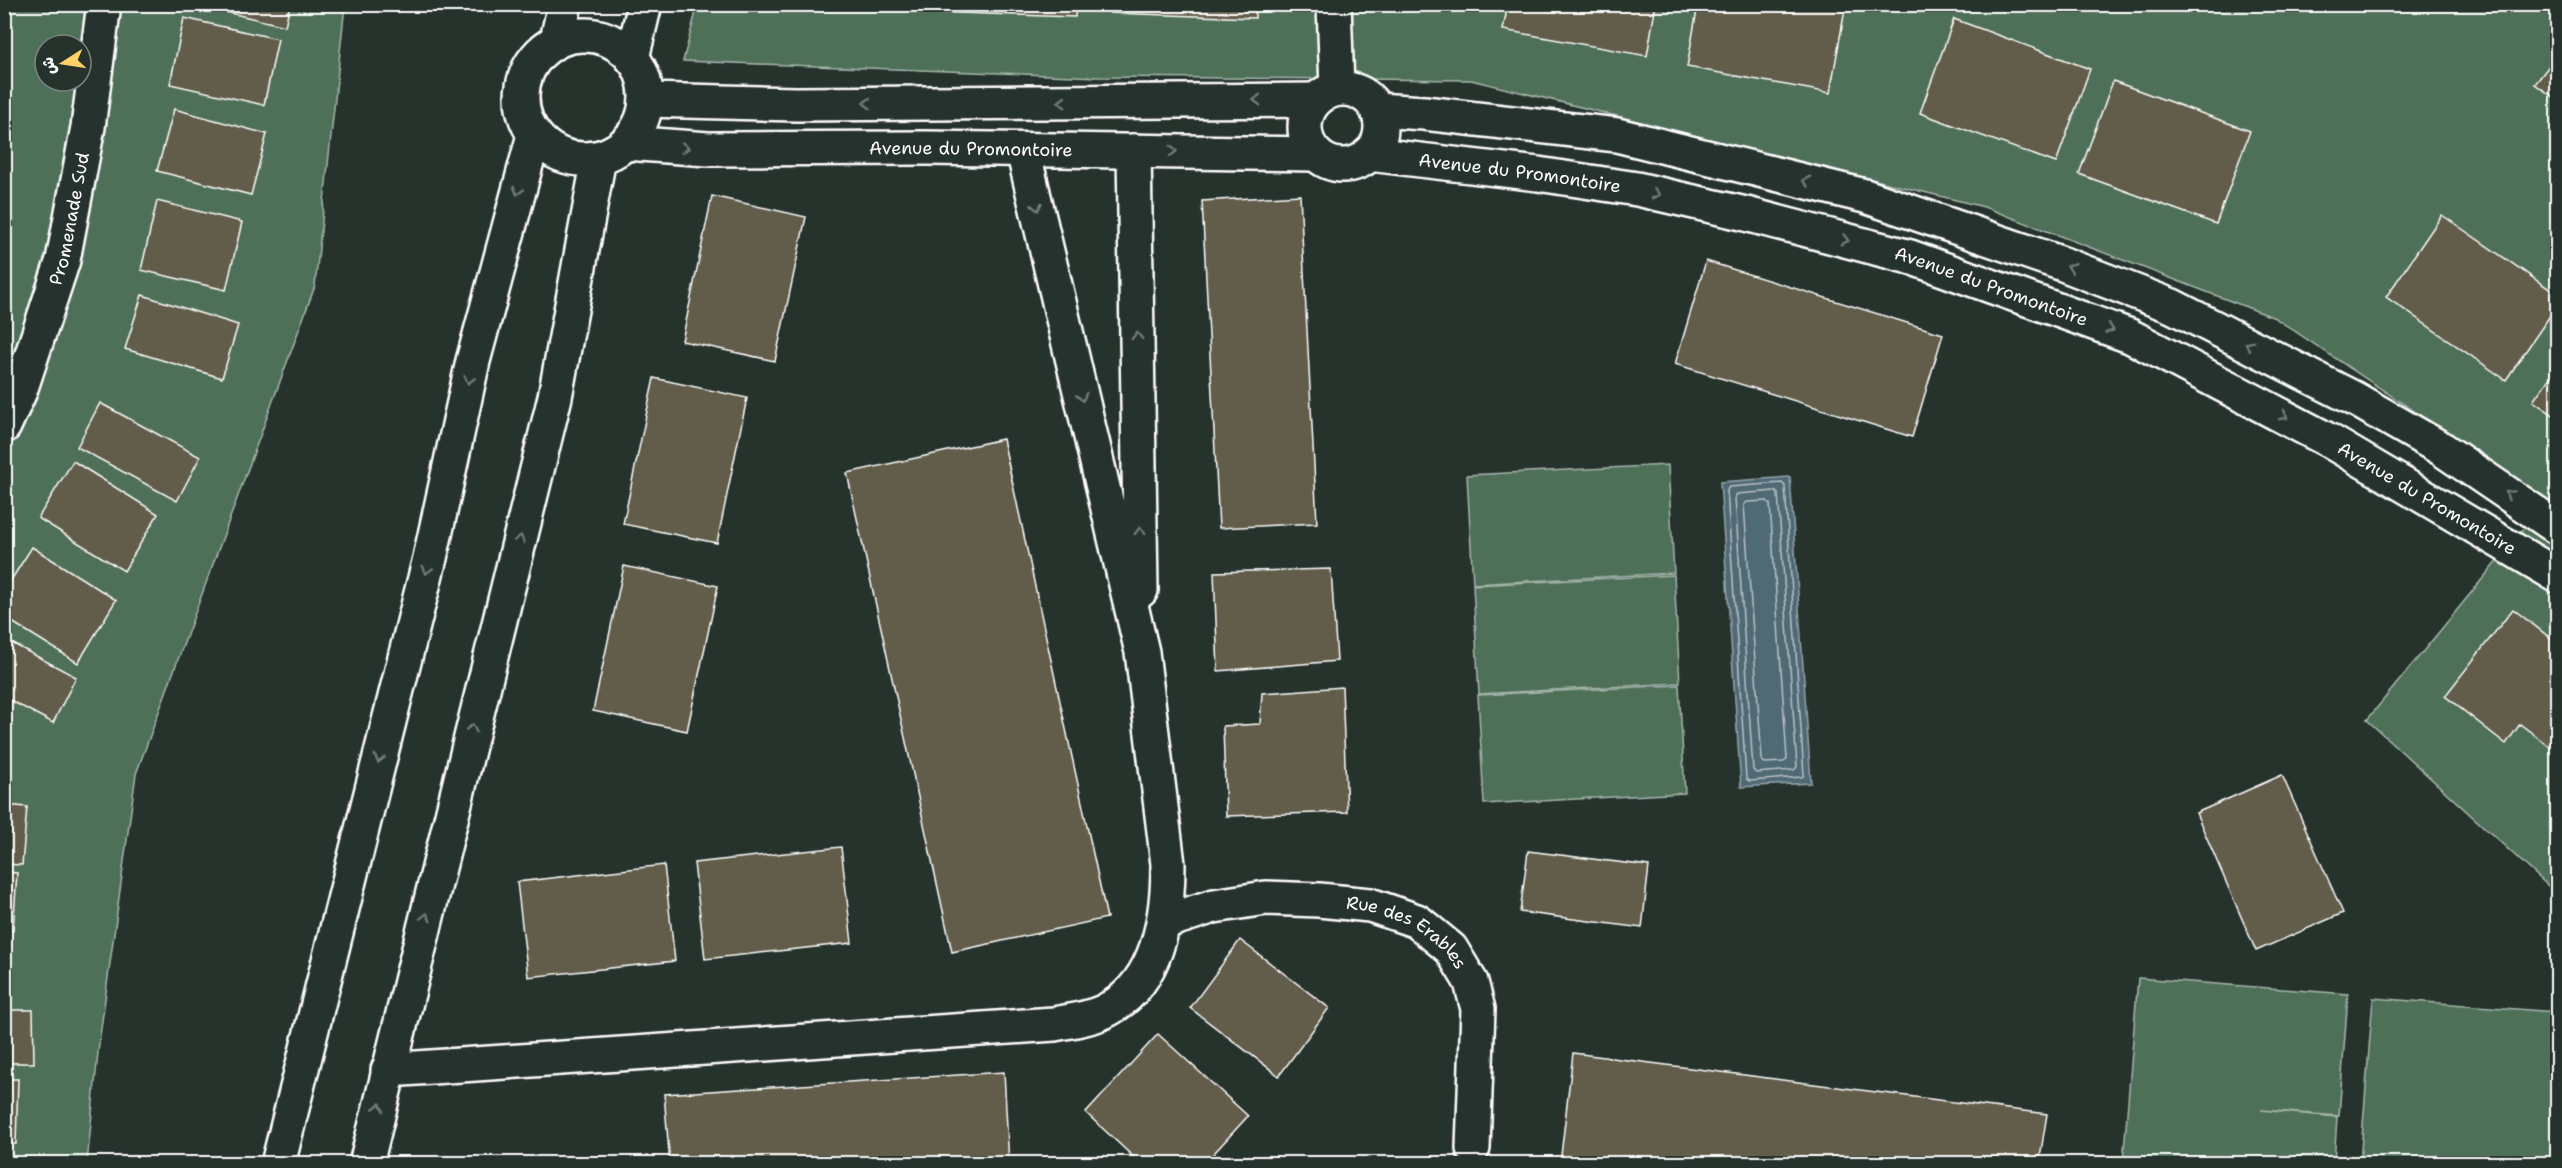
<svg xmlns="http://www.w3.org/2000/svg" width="2562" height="1168" font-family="'Shantell Sans','Playpen Sans Arabic',sans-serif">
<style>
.green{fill:#4f6f59;stroke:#a7b7ac;stroke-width:1.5;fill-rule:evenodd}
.water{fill:#506974;stroke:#96a5ac;stroke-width:1.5}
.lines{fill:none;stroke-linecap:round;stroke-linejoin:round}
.shore{stroke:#b9c3c7;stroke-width:1.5}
.building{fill:#625d4b;stroke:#fff;stroke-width:1.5}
.minor-casing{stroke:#fff;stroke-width:38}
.minor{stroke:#26332d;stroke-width:33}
.oneway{stroke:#727a76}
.labels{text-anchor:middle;stroke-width:6;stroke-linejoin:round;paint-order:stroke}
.street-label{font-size:18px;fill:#fff;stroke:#26332d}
</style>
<rect width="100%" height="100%" fill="#26332d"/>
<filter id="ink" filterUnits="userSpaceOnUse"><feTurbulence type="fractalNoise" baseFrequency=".0167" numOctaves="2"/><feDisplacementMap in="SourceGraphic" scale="12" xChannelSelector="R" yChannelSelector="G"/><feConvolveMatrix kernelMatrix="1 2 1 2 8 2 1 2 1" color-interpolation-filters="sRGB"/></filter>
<g filter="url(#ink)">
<g class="green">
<polygon points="698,4 2557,5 2557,894 2367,720 2547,500 2275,318 1984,207 1471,80 1100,77 683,61"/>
<path d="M5,5H345L315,286L136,774L99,1043L87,1163L5,1164ZM45,45H81V81H45Z"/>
<polygon points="1668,465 1674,573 1473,584 1467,475"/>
<polygon points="1674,575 1680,683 1479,694 1473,585"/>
<polygon points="1679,685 1685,793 1484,804 1478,695"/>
<polygon points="2138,978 2348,994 2339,1116 2261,1110 2337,1117 2334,1163 2123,1163"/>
<polygon points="2373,998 2557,1012 2557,1163 2360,1163"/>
</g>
<polygon class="water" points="1790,477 1811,783 1741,787 1720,482"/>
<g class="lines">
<g class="shore">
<polygon points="1782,483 1785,486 1804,775 1802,777 1749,781 1746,778 1727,490 1729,487"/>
<polygon points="1775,491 1778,494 1797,767 1794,770 1756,773 1753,770 1735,497 1737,494"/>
<polygon points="1767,501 1770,504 1787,759 1784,762 1764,763 1762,760 1744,505 1747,502"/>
</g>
</g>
<g class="building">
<polygon points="192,4 290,4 285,26"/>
<polygon points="931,4 1076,4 1075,17 930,12"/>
<polygon points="1110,4 1255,4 1255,18 1110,13"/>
<polygon points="1508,4 1656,4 1647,56 1503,30"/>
<polygon points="1698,4 1846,4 1830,93 1687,67"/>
<polygon points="184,18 278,39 264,105 170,84"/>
<polygon points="1954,19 2090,69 2056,163 1920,113"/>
<polygon points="2558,54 2558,100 2535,84"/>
<polygon points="2113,81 2250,131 2216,224 2079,174"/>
<polygon points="174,109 267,134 251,195 157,171"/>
<polygon points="1300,195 1317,523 1219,528 1202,201"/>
<polygon points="712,196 806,217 775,361 682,341"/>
<polygon points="157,201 242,222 226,290 141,270"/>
<polygon points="2442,215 2558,295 2558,304 2506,380 2386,297"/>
<polygon points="1706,261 1943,334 1912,437 1675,364"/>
<polygon points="142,295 238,325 222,378 125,349"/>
<polygon points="2558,366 2558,418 2533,401"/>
<polygon points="654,378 747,398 717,543 623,524"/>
<polygon points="100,403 200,457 177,501 77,447"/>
<polygon points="1003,439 1107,918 952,952 847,473"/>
<polygon points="73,461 158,514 124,571 38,518"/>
<polygon points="32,547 116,600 78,663 4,617 4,591"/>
<polygon points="624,566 718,586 687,731 593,711"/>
<polygon points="1331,569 1337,661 1218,671 1214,572"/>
<polygon points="2513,609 2558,644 2558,753 2520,724 2506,744 2445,696"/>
<polygon points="4,639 76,677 53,723 4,697"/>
<polygon points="1342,687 1347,812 1226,816 1223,726 1260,724 1262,693"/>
<polygon points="2282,775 2343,913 2256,951 2196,813"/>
<polygon points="4,805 27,807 22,865 4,864"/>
<polygon points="841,847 852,943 705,959 694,863"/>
<polygon points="1528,851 1649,866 1642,928 1520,912"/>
<polygon points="664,865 675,961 528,977 517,882"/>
<polygon points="4,872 17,873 13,931 4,930"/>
<polygon points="1240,940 1329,1008 1279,1076 1190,1008"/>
<polygon points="4,1010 33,1010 34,1063 4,1063"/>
<polygon points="1158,1034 1248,1116 1204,1164 1141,1164 1086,1113"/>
<polygon points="1573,1053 2047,1114 2039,1164 1560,1164"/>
<polygon points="1004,1072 1009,1164 670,1164 664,1094"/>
<polygon points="4,1079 18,1079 16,1144 4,1144"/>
</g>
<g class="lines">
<defs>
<g id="minor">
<polyline points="1334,4 1337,89"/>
<circle cx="584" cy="97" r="62"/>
<polyline points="557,40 565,4"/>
<polyline points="632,58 645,4"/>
<circle cx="1343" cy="127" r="38"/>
<polyline points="646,100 796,104 1316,100"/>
<polyline points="1377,110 1424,113 1617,135 1865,196 2063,264 2172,306 2355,399 2442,449 2558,528"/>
<path id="s1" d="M626,143L708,149L926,148L1316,154"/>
<polyline points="1134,151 1141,590"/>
<path id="s2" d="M1369,154L1538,174L1637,189L1746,214L1910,257L2130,336L2328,440L2558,576"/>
<path id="s3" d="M4,426L20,391L63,260L88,127L104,4"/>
<path id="s4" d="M1164,922L1214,906L1266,898L1319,900L1370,905L1417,921L1451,949L1471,982L1478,1009L1473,1148"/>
<path d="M388,1070L1054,1024C1070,1021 1088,1019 1103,1012C1158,986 1168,918 1168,864L1142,652L1023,150"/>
<polyline points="278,1164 430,558 473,361 534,135"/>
<polyline points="366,1164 555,397 599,158"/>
</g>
</defs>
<use href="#minor" class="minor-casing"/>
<use href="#minor" class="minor"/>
</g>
<defs><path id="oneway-chevron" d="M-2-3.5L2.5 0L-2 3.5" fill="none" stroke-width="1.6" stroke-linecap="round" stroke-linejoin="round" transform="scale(1.5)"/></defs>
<g class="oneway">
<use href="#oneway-chevron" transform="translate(1257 100) rotate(179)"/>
<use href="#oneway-chevron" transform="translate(1062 102) rotate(180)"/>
<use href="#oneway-chevron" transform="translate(867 103) rotate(180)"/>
<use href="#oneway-chevron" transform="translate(685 148) rotate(4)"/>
<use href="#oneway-chevron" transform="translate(1173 151) rotate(1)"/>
<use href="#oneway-chevron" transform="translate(1806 181) rotate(-166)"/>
<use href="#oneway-chevron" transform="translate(518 191) rotate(106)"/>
<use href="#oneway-chevron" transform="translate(1656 194) rotate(13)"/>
<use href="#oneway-chevron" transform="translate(1037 207) rotate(77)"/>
<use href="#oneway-chevron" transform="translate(1845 240) rotate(15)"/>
<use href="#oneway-chevron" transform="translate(2071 267) rotate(-159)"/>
<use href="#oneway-chevron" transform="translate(2110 329) rotate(20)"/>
<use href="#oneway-chevron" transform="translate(1137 336) rotate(-91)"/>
<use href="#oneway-chevron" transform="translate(2249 345) rotate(-153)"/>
<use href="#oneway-chevron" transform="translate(469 380) rotate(102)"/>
<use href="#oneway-chevron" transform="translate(1082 397) rotate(77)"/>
<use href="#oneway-chevron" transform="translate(2284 416) rotate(29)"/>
<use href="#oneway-chevron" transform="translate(2509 494) rotate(-146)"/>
<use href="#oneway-chevron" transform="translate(1140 531) rotate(-91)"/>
<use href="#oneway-chevron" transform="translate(520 539) rotate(-76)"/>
<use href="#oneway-chevron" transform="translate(427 570) rotate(104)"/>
<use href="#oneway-chevron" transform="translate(472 728) rotate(-76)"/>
<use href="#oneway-chevron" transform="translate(379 759) rotate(104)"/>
<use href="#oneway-chevron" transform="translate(426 917) rotate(-76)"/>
<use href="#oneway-chevron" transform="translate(379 1107) rotate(-77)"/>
</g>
</g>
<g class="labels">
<g class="street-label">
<text dy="6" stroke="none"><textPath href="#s1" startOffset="345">Avenue du Promontoire</textPath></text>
<text dy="6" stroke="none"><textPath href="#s2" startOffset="152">Avenue du Promontoire</textPath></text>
<text dy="6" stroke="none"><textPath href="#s3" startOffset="218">Promenade Sud</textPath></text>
<text dy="6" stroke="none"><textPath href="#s2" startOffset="638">Avenue du Promontoire</textPath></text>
<text dy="6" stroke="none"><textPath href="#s2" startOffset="1124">Avenue du Promontoire</textPath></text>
<text dy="6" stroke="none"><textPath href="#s4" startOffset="255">Rue des Erables</textPath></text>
</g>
</g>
<rect width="2562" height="1168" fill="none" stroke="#26332d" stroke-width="24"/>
<rect x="12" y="12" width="2538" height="1144" fill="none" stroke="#fff" stroke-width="2" filter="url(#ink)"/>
<g transform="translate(63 63) rotate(258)"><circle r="28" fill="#26332d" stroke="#7d8581" stroke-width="1.5"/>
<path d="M0-4.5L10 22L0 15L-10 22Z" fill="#ffd166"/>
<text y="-9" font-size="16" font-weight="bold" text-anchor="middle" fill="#ffffff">ش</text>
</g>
</svg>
